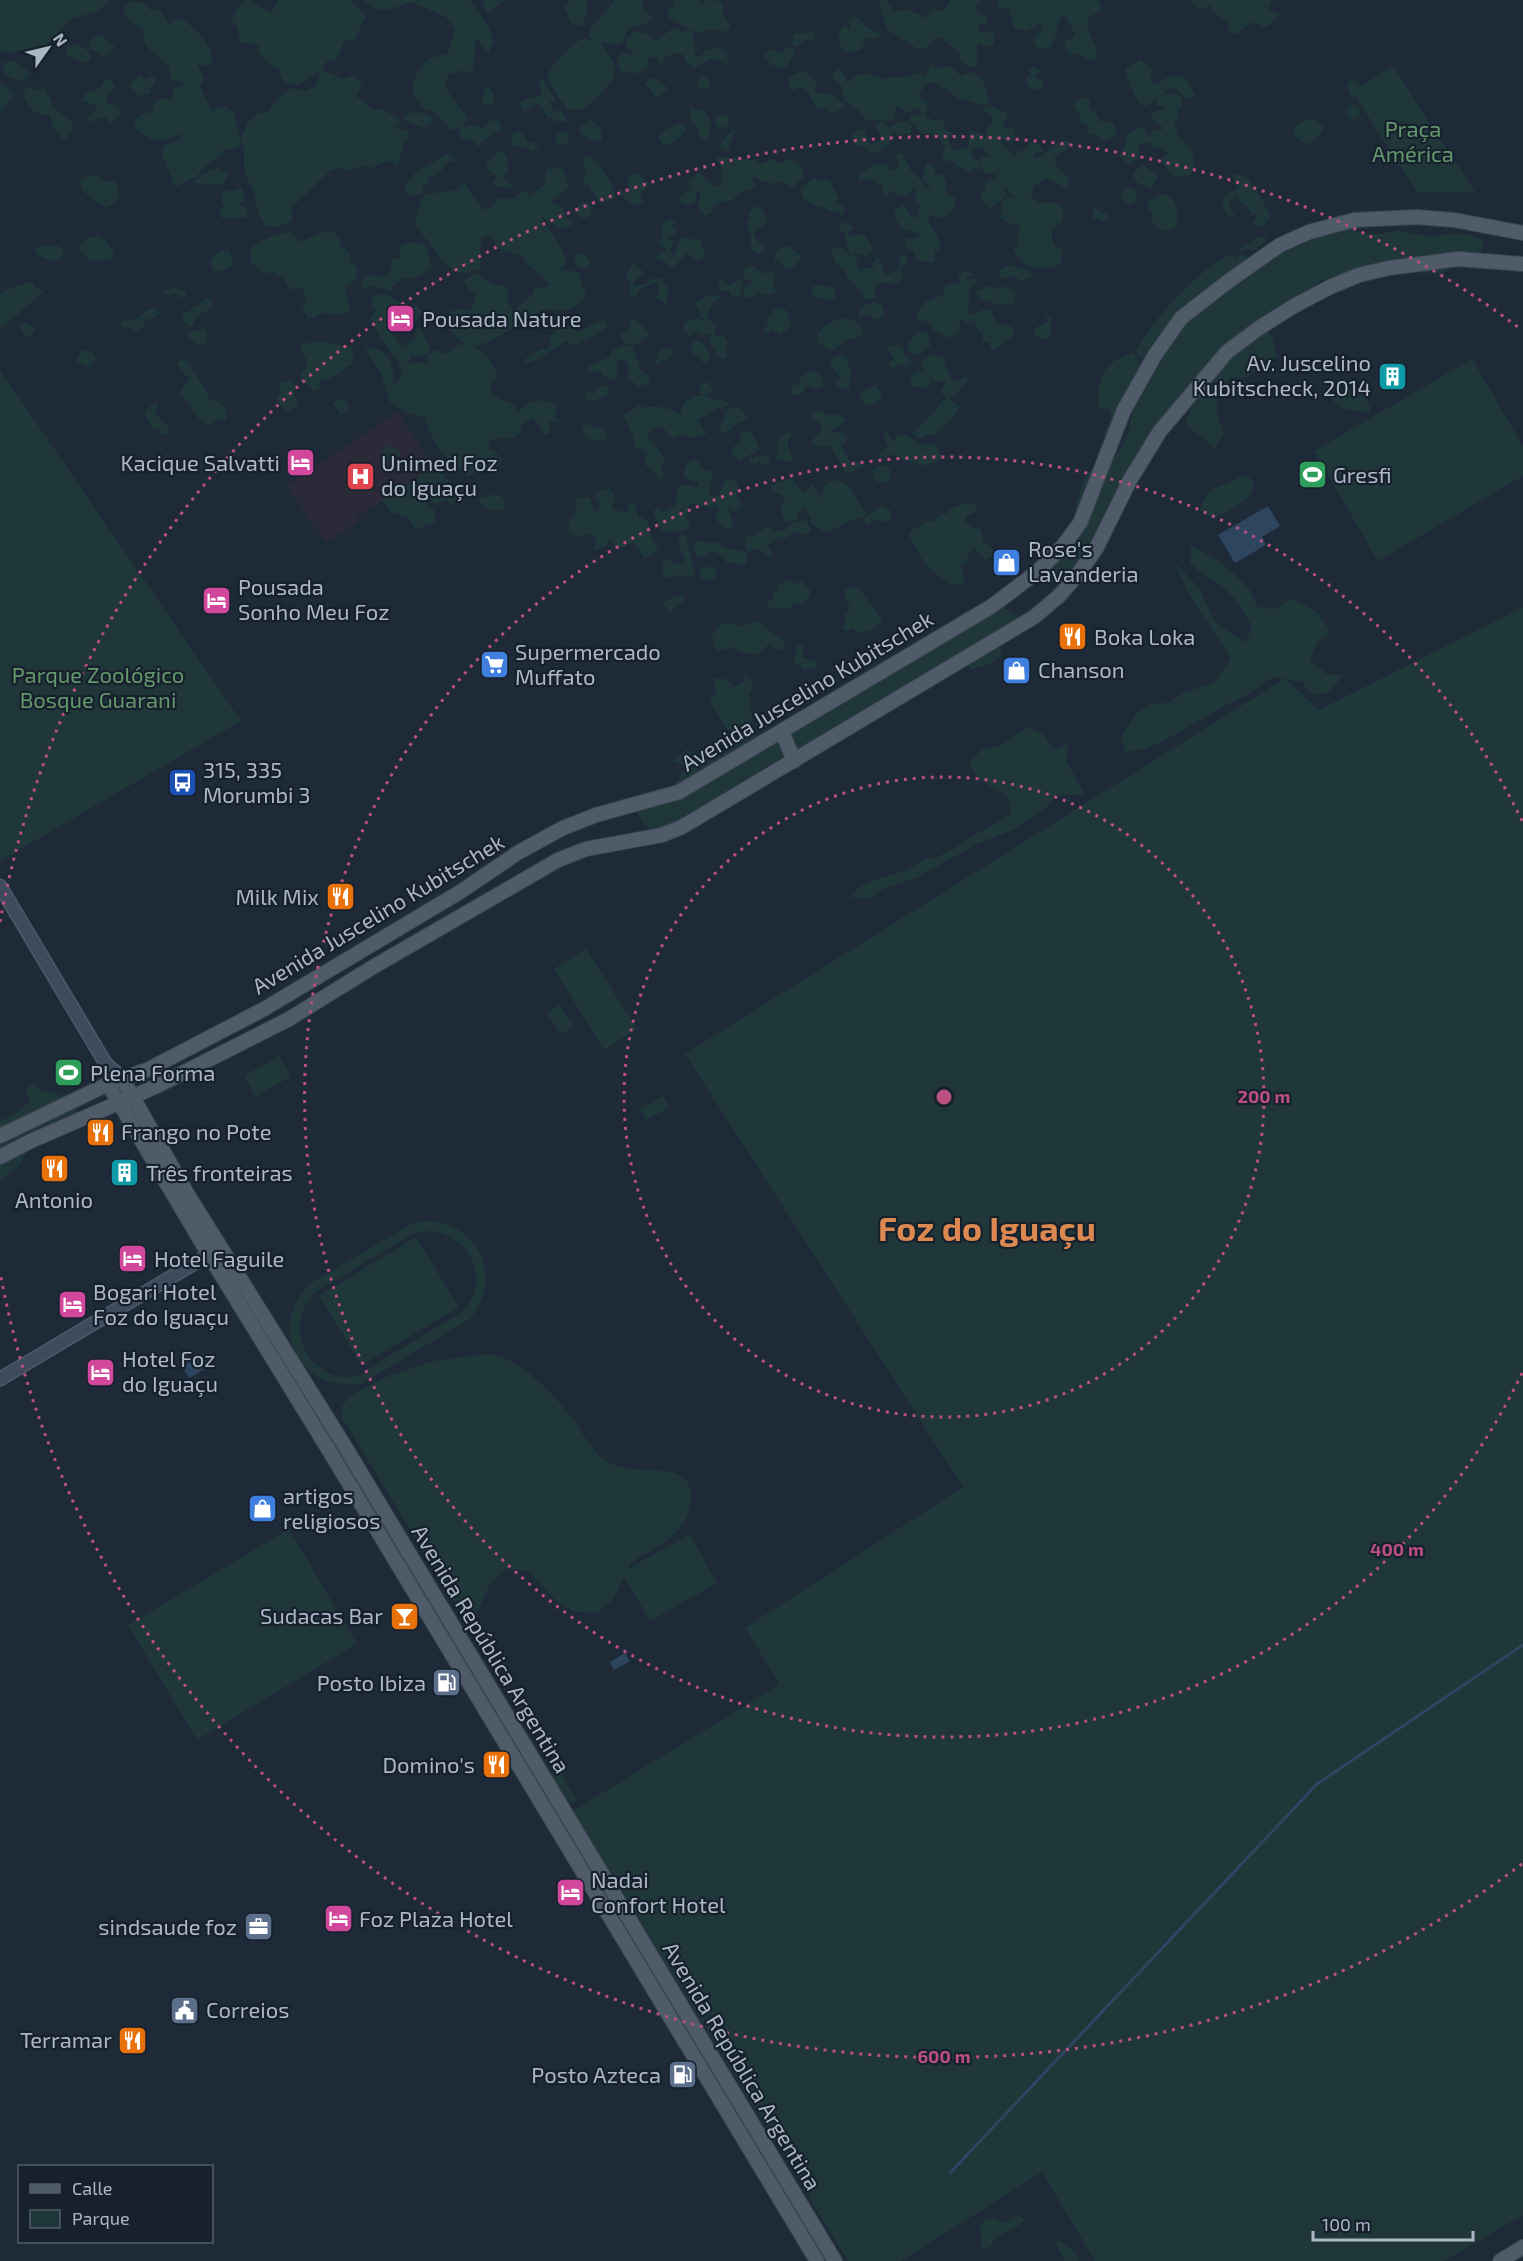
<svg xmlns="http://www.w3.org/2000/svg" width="1523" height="2261" font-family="'Exo 2',sans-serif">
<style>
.medical{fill:#2b2a39}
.green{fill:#203739;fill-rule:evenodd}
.water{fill:#2e455f}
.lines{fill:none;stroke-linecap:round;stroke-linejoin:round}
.stream{stroke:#2e455f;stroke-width:3}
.secondary-casing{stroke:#4f5a67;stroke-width:15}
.primary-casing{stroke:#3b4552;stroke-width:16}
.secondary{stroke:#3f4b5c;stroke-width:12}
.primary{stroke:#4f5b69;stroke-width:14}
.ring{fill:none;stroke:#ba5080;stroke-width:3;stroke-dasharray:3 6}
.labels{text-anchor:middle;stroke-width:4.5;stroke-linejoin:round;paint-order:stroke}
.park-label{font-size:22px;fill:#62986c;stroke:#17212d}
.poi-label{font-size:22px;fill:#acb7c6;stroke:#17212d;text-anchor:start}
.street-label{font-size:22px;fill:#acb7c6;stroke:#17212d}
.town-label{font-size:34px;font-weight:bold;fill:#dc8851;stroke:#17212d}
.centre{fill:#ba5080;stroke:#17212d;stroke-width:3}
.ring-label{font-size:18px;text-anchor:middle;font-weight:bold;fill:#ba5080;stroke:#17212d;stroke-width:4.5;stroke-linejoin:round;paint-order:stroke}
</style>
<rect width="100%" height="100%" fill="#1e2a38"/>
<polygon class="medical" points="397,412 433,467 356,518 358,522 326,543 287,485"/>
<g class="green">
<polygon points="0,0 111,0 98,11 69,20 49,43 40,50 9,53 0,51"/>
<path d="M246,0H250L271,13L278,0H350L366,15L354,42L345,40L336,60L327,61L321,70L344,79L351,76L356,77L362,85L355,97L363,99L372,110L380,109L398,117L400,124L394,128L406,130L410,136L405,142L397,166L389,161L370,168L361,166L350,171L338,168L331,170L291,208L293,221L276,227L265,226L258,212L255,196L244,170V148L241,142L239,147L229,150L223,148V155L209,163L197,176L175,187L161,151L165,145L182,140L180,133C162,144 151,143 135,128V120L142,114L152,112L154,102L161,99H172L174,88L185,84L171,79L169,67L145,45L142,29C132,21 124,21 124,7L131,1L145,3L150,10L159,9L170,26L173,19H182C197,30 211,44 213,62L206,66L197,63L204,79L202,84L199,85L212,110L224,106L234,113L240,140L247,124L258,113L269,112C275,100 281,94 293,88L307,91L316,85L320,71L298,85L283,82L278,68L273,67L257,51L259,45L240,42L238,29L231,19L238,7Z"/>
<path d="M364,0H470L489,28L494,41L488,54L476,38L473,72L460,71L448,75L445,86L453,100L468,117L462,127L474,125L483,129L487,123L493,120L499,122L503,129L498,133L492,130V136L485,139L478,147L472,140L463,139L459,134L460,128L452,131L434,112L423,108L414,96L413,82L418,72L428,59L448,53L455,29L446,17L411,2C392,8 381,17 364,0Z"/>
<polygon points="482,0 504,0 487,14"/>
<polygon points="571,0 588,0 586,14 582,26 572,25 564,7"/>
<path d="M615,0H641L645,11L654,18L647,23L627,30L623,42L618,44L601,43L615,65L614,77L602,93L583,109L567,110L547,79C550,64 568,48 581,39L597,41L588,37L591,28Z"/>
<path d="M672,0H698L702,4L705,0L721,1L724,7L722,12L731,27L725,32L710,29L697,33L692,30L696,57L702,55L706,49L719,48L726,52L729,66L720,60L711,59L693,68L684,60L685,56L679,53L666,56L663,63H659L657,57H649L647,68L634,74L628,71L621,72C618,64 615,60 621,53L635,54L628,48L625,39L635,31L649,34L655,41L675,27L681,32L691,30L670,18L666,12L676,3Z"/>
<polygon points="880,0 886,0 894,12 905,9 928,18 929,11 935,8 938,12 946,8 950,0 982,0 975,8 979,14 988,17 986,25 980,23 978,31 993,33 995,38 993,44 986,47 977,43 977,64 972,68 960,61 959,52 940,37 935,38 928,47 919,50 887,29 879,5"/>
<path d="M999,0H1097L1100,2L1102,11L1089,17L1087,29L1096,47L1097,57L1091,61L1075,53L1069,55L1064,46L1066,40L1073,38L1075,34L1066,17H1061C1055,26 1058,37 1051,47L1038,49L1033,42L1035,35L1041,32L1042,23L1026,31L1014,28L1008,8L999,9L997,6Z"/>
<polygon points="1192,0 1270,0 1272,2 1268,8 1272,12 1280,14 1270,25 1263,28 1257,23 1250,23 1240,32 1234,34 1229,30 1227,21 1213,12 1211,5 1203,9 1196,8 1192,3"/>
<polygon points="856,16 868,28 883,35 876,38 865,39 862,49 850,53 843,52 838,39 840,30 845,25 851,30 849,20"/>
<polygon points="811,32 815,35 814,40 806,40 797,46 793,45 793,37 795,34"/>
<polygon points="99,34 115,46 104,57 99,52 90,49 89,40"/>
<polygon points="77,44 89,51 91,59 85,63 67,55 66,47"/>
<polygon points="788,47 794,48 795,50 789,64 781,70 776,66 769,64 770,61 762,56 771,49 780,53"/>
<path d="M14,60L29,72L30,76C20,83 14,79 5,74L2,64Z"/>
<path d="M1140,60L1153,70L1150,77L1154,85C1175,74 1181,67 1195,94L1194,97L1185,99L1174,87L1167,90L1163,95L1176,93C1181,97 1182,99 1183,106L1177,111L1179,117L1174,125L1177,129L1178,137C1193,148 1193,153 1195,170L1187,177L1172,176L1161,161L1164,156L1169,153L1161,148L1155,149L1150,142L1139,145V158L1129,165L1120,157L1122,150L1126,144V135L1139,127L1146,129V135L1150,134L1156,129L1161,131L1163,127L1150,119L1155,110L1166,111L1163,106H1158L1156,103L1158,98L1146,106L1141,105L1131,88L1125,69Z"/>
<path d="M931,65L939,68L950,66L961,76L970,72L981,76L990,102L985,105L971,102L968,99L964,101C954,98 950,89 939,86L936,82L926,83L918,96L927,101V113L924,114L933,121L938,119L943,121L945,130L952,133L948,141L953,151L968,147L970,130L974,133L978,132L986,139L987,129L993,123L991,114L982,111L988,105L1007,113L1008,117L1002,126L1006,129L1013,128L1015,131L1014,142L1008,143L1001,138L997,139C1004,142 1008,152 1015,156L1020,151L1025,150L1030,143L1035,141L1044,150L1042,152L1035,153L1034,158C1044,157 1045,152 1052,147C1056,144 1063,141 1067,140L1071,143L1065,151L1056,155L1054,160L1060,171L1069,178L1068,188L1062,187L1047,178L1034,186L1031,197L1037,202L1058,203L1062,206C1067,219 1060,222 1052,232V240L1055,247L1063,249L1060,264C1050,271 1043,266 1032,268C1022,264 1018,257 1013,248L1020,244L1017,240L1020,225L1008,223L1001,218L1002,201L1009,197L1017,198L1008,192L1007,187L1005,188L1006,196L991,208L986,207L980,194L986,189L984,184L990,179L995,180L997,174H988L981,169L980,166L979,169L976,168L968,173L964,168H959L954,162L943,160L942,153L945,147L939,139L938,135L923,134L909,120L912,113L917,116L921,114L919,109L915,108L909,113L896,106L894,119C886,123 876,119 866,120L859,111L844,100L841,86L831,77L837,68L845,76L848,83C859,70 870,73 884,79C891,76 898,79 905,77C912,76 913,72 920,73L924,78ZM978,147L983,148L990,157H981L980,163L971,155L972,151L969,148Z"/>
<path d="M1033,66L1041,71L1035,74V77L1044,81C1043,88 1039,89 1033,90L1027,85L1026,78L1031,76L1029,71Z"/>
<polygon points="1393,66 1475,192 1417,192 1355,96 1352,97 1346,85 1351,80 1358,83 1359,87"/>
<path d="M806,72L817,84L815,93H828L844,103V108L832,113L827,109H819L815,106L810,95L802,87L791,91L788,80C793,73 798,72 806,72Z"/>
<polygon points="701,74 709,80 710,87 702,90 697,86"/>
<polygon points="139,75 144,79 148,79 151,76 157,79 153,86 149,88 151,93 138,96 129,85"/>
<polygon points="652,77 667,87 667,91 656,98 653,92 644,83"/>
<polygon points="543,78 556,101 550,101 550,105 555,112 562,111 567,121 556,122 552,117 549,119 538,103 527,110 523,110 520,103 528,98 543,95 538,84"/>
<polygon points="105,80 111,80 115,88 106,95 107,104 116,105 121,112 111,124 104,116 102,119 95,119 90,124 88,117 98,108 95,105 82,101 85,93 99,89"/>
<polygon points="0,81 15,95 0,112"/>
<path d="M27,87L39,90L43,88C50,94 50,104 57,110C65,117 70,117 74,128L65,140L62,139L52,125L50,116C34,114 29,110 23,94Z"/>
<polygon points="487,88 490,89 495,96 493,103 488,106 481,101 484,96 482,92"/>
<path d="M1082,97L1090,100L1089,109L1095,112L1100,121L1114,123L1117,134L1103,142C1098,136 1096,133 1088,135L1087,124L1081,123L1080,115L1072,104Z"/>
<circle cx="1353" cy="112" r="7"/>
<polygon points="689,108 703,110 711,121 708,141 701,139 698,129 689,117 691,115"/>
<polygon points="418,112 431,116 431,123 423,128 406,121 403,117 409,113"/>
<circle cx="722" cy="121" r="7"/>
<path d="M591,119L600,128L603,141C593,142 582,138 578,128Z"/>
<path d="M1309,119H1315L1324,128L1320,135L1307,145L1294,135C1292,125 1301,122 1309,119Z"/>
<path d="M881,121L889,127L899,122H907L912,126L911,133L897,136L894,133L890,136L891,142L886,145V147L873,154C869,152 866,148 863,147C856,144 853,146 851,137L856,130L865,129L870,145L882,140L875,125Z"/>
<polygon points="678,124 685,125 687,129 676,141 665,146 658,138 663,131"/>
<polygon points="732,130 736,130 728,147 731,151 725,151 719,145"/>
<polygon points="519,131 524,134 527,142 533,142 539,147 532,152 525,147 514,147 511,139 513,133"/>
<circle cx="562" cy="138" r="7"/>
<polygon points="502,151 507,156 508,171 503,177 512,185 511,189 494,186 493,181 497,178 496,176 488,170 486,165 497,152"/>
<path d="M448,153L453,156L455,161L444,163C443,170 441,172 435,176L430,175L428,183L423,186V194L410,196L404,188L415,173Z"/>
<path d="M902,153L909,165L910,170L920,179L927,189L931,187L922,178L926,164L931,163L936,169L934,175H943L947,185L945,190L947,195L954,197L956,206L948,215L937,219L931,214L927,220C933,227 941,240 940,249L935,251L934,262L918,261L913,251L907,248L905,243L906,239L922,236L910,230L903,231L894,216V210L904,204L912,218L918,216L917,211L922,208L914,200L917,190L913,188L909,196L896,195L895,190L887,195H883L882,184H878L871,179L859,181L858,175C868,169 874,161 887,164L890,170L895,169L900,164L896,157L898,154Z"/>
<path d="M588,155C601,167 613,180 615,198L601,204L588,185H582L586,171L583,162L584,157Z"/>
<path d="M726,157L755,160L761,164L773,159L781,164L787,159C798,161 804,167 804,178L791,188L782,181L772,184L752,177L756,188C748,189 738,192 733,200L714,204L713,212L705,216L698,209L701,191L695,192L697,198L694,203L685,205L680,201L679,196L690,190L694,192L687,186L690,180L700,172C705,179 710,183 717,187L722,185L721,167L716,158Z"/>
<path d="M1143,165L1158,175L1152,189C1142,185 1134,184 1133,173Z"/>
<polygon points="218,168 220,172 226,170 229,174 222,185 194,183 194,180 210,170"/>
<path d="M556,168L564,169L569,188L553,199V203L563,207L565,216L570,219L573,225L559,229L540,215C548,230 564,245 566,263L561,270L579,272L582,286L586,291C583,304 572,310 558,311C553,311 549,308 545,310C521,318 498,343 473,346C481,350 499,366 496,377C495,380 492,383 490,386L492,395L516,406L518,416L520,409C532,400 544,397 557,406L555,417L562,423L551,421L548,423L551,432L545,435L538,423L532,418L521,426V431L513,439L496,438L490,441L488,449L494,451L503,459L498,467L477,470L468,476C449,463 429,440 425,417L407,413L390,402L380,372L365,348C389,347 395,363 393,384L399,380L403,367H398V360C390,353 374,329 370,318L376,312L371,305L373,296L386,293C390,296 395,300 399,302C409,307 415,301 422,312L418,320H411L392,333L402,347L414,339L417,328L420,327L429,346V353L422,356L412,355L408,363H428L427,358L433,349L446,354L458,345L466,344C455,339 451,329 441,322C448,308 457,309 471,310L477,294L468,289L463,281L475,273L493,284L500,285L509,290L507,298L513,311L532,295L535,288L550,286C543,274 528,269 523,257L500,249L490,235L481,238L480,269C472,271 464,275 456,272C445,267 422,234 415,223L421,199L426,194L458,190L464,182L483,209L488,210L498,198L515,199L521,192L526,191L530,197L544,185L547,170Z"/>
<path d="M636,173L650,184L641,192L643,203C631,208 628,202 621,193L629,189L628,175Z"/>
<polygon points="1236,174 1247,176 1269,212 1271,217 1262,227 1253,224 1258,214 1252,214 1247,206 1243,205 1237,197 1228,203 1235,217 1230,218 1222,207 1224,196 1238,188 1233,176"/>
<path d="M97,175L104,182L114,181C123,193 120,203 105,208C95,200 81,194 80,181L86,177Z"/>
<polygon points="815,178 818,181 827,179 831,182 839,199 836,202 843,205 845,208 841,216 837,211 828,211 823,206 818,208 804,199 800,191 811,179"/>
<polygon points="239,188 242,188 245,200 239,203 247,209 248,214 245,218 222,218 219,213 221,209 225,207 221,200 222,194 225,191 234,191"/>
<circle cx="1129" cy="196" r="8"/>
<path d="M1162,194C1178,195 1178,214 1178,226C1164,233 1166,233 1153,224L1151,211L1147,209L1149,201Z"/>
<circle cx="584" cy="210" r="8"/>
<polygon points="757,205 764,212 768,221 753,233 759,243 766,247 764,252 756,254 750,247 751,238 747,223 750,217 748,212"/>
<polygon points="1094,209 1098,209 1103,214 1108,213 1109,218 1104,222 1092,217"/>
<polygon points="667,219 675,219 676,221 672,225 677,232 667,238 674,240 670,251 674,256 680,239 685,237 693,240 699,238 706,256 697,261 687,253 673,268 665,262 657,260 657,255 666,249 657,242 663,236 661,227"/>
<polygon points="843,222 852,227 852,230 848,233 850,236 865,234 872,248 871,253 866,256 856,254 850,255 845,239 846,235 841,231 839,223"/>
<path d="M1348,227L1360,233L1379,234L1397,231L1432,237L1449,234H1468L1484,242L1479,260L1456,265L1441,274L1407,271L1339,282L1321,280L1293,305L1263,325L1272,337L1277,357L1248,377L1230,378C1214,398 1214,410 1224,433L1215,448L1185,424L1192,406L1195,389L1101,533L1063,584L1057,585L1049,579L1047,571C1052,563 1057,561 1064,555C1074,547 1084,529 1084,516L1075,510C1079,497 1081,480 1091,470C1094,467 1099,466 1103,464C1112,460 1119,453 1123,445C1135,423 1126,409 1146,389L1175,334L1152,354L1140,359L1136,350C1153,320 1200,266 1233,254L1235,259L1241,254L1240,248L1259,237L1265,236L1266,241L1255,250L1245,249L1241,254L1249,258L1266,255L1281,248L1302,245L1315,234Z"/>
<path d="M332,231L339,237L341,246L350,253V261L358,268L356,280L345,287L350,310C335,320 331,311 322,314C316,316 314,319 308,318L302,307L306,302L303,287L291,290L284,279L272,272L263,274L251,262V248C263,239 275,234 290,232L300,242L320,233Z"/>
<polygon points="99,236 107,242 114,252 110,260 91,261 81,252 78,245 90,237"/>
<path d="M415,242L426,245C429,253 428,260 433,268C427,273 421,273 415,278H404L392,286L394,291H389L375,286L364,289L361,283L364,277L371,275L385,277L391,271L390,263L393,258L399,259L400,254L399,248L403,244Z"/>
<path d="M788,245L802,257L793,269L784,268L781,263L775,261C774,251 778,248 788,245Z"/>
<path d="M40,246H58L65,251L60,260L54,262L53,260C44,260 39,257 34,249Z"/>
<path d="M834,247L845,249L849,256H856L858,267L861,270L864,268H874L873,264L876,258H880L883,271L887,275L897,271L900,266L899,259L901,255L907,257L908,263L903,265L901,270L904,278C898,284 894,285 887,282L875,285V297L868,300L863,299V293L845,276L846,270L836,263L831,253Z"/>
<path d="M221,250L230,251L233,263C229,270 221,272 213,271L210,260Z"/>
<polygon points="581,253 586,256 591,262 590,266 584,269 578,267 573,259 577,254"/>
<polygon points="633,263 636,264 644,273 633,282 633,285 647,284 650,279 661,278 668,288 667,303 665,304 660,299 654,299 660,293 657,283 647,286 637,291 637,297 632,296 628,291 631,286 626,274"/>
<polygon points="752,265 762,274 767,271 775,273 773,284 776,292 765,295 757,292 754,297 748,298 744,295 743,288 754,281 745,279 742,271 747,267"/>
<polygon points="1009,265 1029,270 1033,276 1029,279 1019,281 1016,276 1002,279 997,271"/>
<path d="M967,270L971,272V276L966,277L968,280L976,278L977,282L969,290L970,302L967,312L973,315L985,309L990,310L996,322L1012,327L1014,335C1011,338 995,350 992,351L989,342H983V334L976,328L975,320L967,324L964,320L960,321L959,332L949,338L932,329L931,323L917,319C917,304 929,299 942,296L946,285L950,283L960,284L958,275Z"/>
<polygon points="740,279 743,280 740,296 734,297 730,294 729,289 724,292 718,288 719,283 722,280 729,285"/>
<polygon points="26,283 34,283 35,288 44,291 3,327 0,326 0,295 3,291"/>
<path d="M818,285L834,288L836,297C828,303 818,299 811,293L812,287Z"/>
<path d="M988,286L994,289C1003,286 1008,286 1016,291L1014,304L1000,305L978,298L976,291Z"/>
<polygon points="172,287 185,291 186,296 182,298 174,293 168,296 163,292"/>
<polygon points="719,295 721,297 713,303 707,313 708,319 718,327 714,332 715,336 723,335 728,344 725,347 727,357 721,358 715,353 716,348 710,344 710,334 701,335 698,331 690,337 683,329 685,322 698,318 701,321 705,319 702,319 695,303 704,297"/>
<polygon points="205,298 210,298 214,303 211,308 195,317 194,325 190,327 181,320 183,313 189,312 193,307 198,306"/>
<path d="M873,302C882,303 886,307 883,317L875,320L868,314L861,318L858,315L860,307Z"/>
<polygon points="780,307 787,311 792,326 779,335 773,329 765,335 764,328 768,326 767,319 774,309"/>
<polygon points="148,309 157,309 160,314 154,318 147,319 141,329 136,332 130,327 125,329 120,324 123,321 136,320"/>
<polygon points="1045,315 1051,317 1050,336 1045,339 1040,339 1033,332 1037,327 1048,321"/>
<path d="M559,318L569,327L579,332L603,319L608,326L604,330L574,346L567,341C561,343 560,346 555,349C545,355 534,362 523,364L525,359L541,349H548L551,344L549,339L550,335L556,331Z"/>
<polygon points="632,318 642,324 649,334 645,339 633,346 622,341 621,334 631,328 629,322"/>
<polygon points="839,318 856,321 864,333 863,336 846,340 833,350 828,350 817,341 817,334 825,326"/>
<polygon points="25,322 34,327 35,331 26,338 19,326"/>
<polygon points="203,328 207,332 207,342 199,346 189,338 188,332 194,330 201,332"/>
<polygon points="922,331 928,334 930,347 918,355 909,352 907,344 913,340 912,336"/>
<path d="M694,340C707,343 707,347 710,360L705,364L694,354L690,347Z"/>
<path d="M320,341L351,347L354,355L352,365L347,366C342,374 330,379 320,381L319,389L312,390L310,385L300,382L301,371L307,368V361L300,348L302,344Z"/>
<polygon points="624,345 634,348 637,360 640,363 639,369 650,377 650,383 636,387 633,381 629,381 627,376 630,369 626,361 617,359 618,377 613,380 603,376 600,371 595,372 586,371 591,365 609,357 612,350"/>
<polygon points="898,345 903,349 904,355 910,358 911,362 906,367 900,364 892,369 889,364 894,359 886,348 888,346"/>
<polygon points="671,348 674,354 667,360 664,359 659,364 654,362 658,357 658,352 662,349"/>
<polygon points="84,350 91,351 96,359 89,367 76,362 78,355"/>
<path d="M934,353L937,358L942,355L945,360L946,367L954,382L967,377L968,380C962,386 957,394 950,399L960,407C958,414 941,426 935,435L928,434L921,439L912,433L938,408V404L947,399L941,392L946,381H933L929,375L931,382L926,389L913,386L910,380L916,371H924L921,361Z"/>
<path d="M1133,353L1141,366L1139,375L1104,448V433L1111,420L1110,411L1098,406C1098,376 1104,361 1133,353Z"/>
<path d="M842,354L846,357L851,371C849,377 851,382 849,389L837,388L835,380L843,378L836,373L830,364L832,359Z"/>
<polygon points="1472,359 1523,446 1523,476 1378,561 1314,451"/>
<path d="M183,360L187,361L209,395L207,400L219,401C226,409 228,412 226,422L219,419L209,426C195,421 193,403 180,395L181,389L190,378L182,372L177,363Z"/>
<polygon points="0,370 241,721 0,861"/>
<polygon points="814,370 823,378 823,386 817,389 807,385 803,392 793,396 791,391 792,384 796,385 796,388 802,376"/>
<polygon points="289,380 293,381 296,387 293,395 297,399 297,405 289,411 283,409 276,398 281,392 278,384"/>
<path d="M707,381L713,389L712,392L705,394L714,401L720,399L729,403L724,409L719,408L698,420L707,434L690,438L682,434L672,439L663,427L653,428L647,433C651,446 663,451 665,461L660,466L665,476L660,480L651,468L646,466L644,458L647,453L635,446C635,439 627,423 623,416L640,405L643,408C654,405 670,407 680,414L683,404L693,396H703L699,387Z"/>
<polygon points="603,385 607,387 609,390 606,397 598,398 596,401 584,399 588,390 593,394 596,388"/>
<polygon points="876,385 883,397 876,403 865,406 859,393"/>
<path d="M1351,389L1361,392L1371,408L1369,413C1355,409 1341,412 1332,399C1334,390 1343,390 1351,389Z"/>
<polygon points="343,398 349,407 347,412 341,415 333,403"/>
<polygon points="154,402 159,406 154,412 168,427 168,434 161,434 157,428 153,429 144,413"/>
<polygon points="738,407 744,411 748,420 734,425 732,430 721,433 720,423 724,421 725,410"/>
<polygon points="820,410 827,415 837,414 845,419 846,422 830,431 830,434 840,431 848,439 841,445 852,465 858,462 863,464 863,466 851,473 845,472 831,446 817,447 811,444 816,435 823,430 818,421 815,422 810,418 814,411"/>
<polygon points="587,424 590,424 593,428 601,426 607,433 607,437 602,441 588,439 581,428"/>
<polygon points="746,431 752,433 760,449 739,461 731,452 733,447 742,442 740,439 741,433"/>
<path d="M884,431L888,433L893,442L899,434C908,434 912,437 918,444L933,443L938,448L942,459L922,466C916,460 905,462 897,458L896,454L878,459L879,453L887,448L888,445L885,441Z"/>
<polygon points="787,432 793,435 788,439 788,448 793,459 790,462 776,459 778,451 777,441"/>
<polygon points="388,446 398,450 401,455 384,463 381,455 384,448"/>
<polygon points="758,455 760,457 764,455 768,457 770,464 764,465 760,461 755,465 747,459"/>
<path d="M693,460H697L702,470L711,471L714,481L711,482L709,493L711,496L716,497C723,492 721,483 727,478L737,482L739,488L736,495L743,507L735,512L730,508L728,510C732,518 736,523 730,530L721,526L715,517L719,511L717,506L710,508L692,503L689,506L686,516L690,526C683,534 672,531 662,532L653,512L658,506L663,512L675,506L678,488C685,482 690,485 698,487L699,484C695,481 689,480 684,477L685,468L690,461Z"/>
<circle cx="882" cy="474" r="9"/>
<path d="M433,467H437C444,476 456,490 458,501L452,505L447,500L437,504L424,495L423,500L434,510L436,522L416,529L408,518L391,512L382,501Z"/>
<path d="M1240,476L1249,477L1254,485C1249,503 1229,512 1212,518L1200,510C1208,483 1222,489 1240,476Z"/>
<path d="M788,479L793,480L804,493L813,484L817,494L822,499C823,491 822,483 832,481C851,477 858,504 867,515C859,519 850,520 843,524C827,533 827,536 812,524L810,517L804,507L798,513L797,520L787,521L782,516L781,507L785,502L784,496L772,491L771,485Z"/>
<path d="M608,488L614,494L616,500L612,505V510L627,512L629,503H635L638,516L647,520L653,541L658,547L653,555L645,559L635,544L631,543L617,550L611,540L605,547L598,550L593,548L597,540L591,534L576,536L570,533C567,523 569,518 577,512L575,502L579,497L590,498L594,511H599V501L595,498L596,492Z"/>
<path d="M496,494C504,497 507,501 504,509C495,513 488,510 480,504V498Z"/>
<path d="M965,503L974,504L978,511L967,516L965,521L970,526L981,530L984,543L992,547L994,556L985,560L975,549L966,555L969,560L961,566L965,584H948C943,577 939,576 933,572C927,569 912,542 909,535L912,529L919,528L924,522L934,521L942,513L947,514L950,509Z"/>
<polygon points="882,505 890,510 891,519 883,522 873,520 867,526 863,519"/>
<polygon points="806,520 811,530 807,535 796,532 782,540 779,536 773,543 767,544 773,556 769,558 759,549 747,551 745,537 755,535 766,526 775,531 785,530 793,522"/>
<polygon points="681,535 686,535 695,574 690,576 679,575 665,578 662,573 663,561 667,559 673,563 681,564 685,560 678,544"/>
<path d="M699,540C706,544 713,544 720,542L722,547L745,552L748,560L745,565H738L736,562L727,563L721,555L711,551L704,558L697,556L691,548Z"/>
<path d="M1191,546C1212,555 1234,571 1249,589C1253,594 1255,602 1257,607L1275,609L1290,599C1312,608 1319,610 1330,632L1317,643L1310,659L1326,674L1343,675L1329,693L1312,695L1302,682L1286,679L1319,710L1523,607V2215L1444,2261H1095L1042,2172L901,2261H848L573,1811L780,1684L745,1628L963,1487L685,1054L1284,679L1273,677L1244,697L1228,704L1162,742L1145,749L1125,752L1121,736L1137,712L1152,704L1169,703L1183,693L1215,682L1231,658L1190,596L1174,562L1199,588L1215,622L1246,643L1252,626C1246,616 1239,604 1231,595C1219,583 1203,575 1190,563Z"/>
<polygon points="711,566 714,567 717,573 715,578 709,581 702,579 698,570"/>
<polygon points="786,580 790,580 793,584 802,581 810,590 811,596 801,605 797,602 789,609 772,608 767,605 767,601 773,599 773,592 778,590 777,586"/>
<polygon points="850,587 860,589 881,618 881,622 873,630 858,633 852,628 847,631 842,629 845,621 844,614 848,612 850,608 843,590"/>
<polygon points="684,594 684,602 676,606 670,613 662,604 674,597"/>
<path d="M1003,607L1018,617L1010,632L997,641L1003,654L990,664L972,669L962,660L890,702L855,715L811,746L779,759L750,777L663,837L646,827L636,811L672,791C675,781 682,776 686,766L672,761L686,750L698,753L700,759L705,758L709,761C723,757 726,751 734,740L755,735L761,738L986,614Z"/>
<path d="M759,621L768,628L769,631L782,638L785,649L781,651L768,644C759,661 745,653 731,647L719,651L713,645L714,641L711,636L720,624H730L733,622L739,627Z"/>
<polygon points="802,645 804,652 802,657 817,662 816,668 803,670 801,666 794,662 794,656 797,654 795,651 797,646"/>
<path d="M746,674L754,687L749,693L751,706L750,712L753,718L748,731C731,731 727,734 720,718C717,712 712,708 710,701L716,692L714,677C722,679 731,678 733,688L745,680L743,675Z"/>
<polygon points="1027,727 1044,734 1053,750 1068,744 1067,762 1085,795 1055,795 1044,810 1013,830 979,843 918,877 883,889 869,899 851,897 859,887 875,880 907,870 926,858 936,858 1012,813 1007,796 978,779 969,763 981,750 999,746"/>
<polygon points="586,949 637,1029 604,1050 554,969"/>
<polygon points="559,1004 574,1026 561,1034 546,1013"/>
<polygon points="279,1056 291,1076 256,1097 244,1076"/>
<polygon points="32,1083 44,1092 47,1091 74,1099 78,1111 73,1121 26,1149 22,1163 0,1181 0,1118 5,1120 30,1102 26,1091"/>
<polygon points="663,1096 669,1108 646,1120 640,1109"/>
<path d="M424,1221C479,1221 504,1276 470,1319L361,1384C299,1393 265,1326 311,1283L413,1223ZM433,1231C472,1238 490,1280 464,1311C439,1326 414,1341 389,1356C379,1362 368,1371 358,1375C333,1384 307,1363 301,1340C296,1322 303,1304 317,1291L416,1232Z"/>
<polygon points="416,1237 459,1307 362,1365 319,1296"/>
<path d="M487,1354C518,1356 554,1394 572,1418C581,1429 588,1445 599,1455C607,1463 620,1468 631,1469C652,1472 683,1464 691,1490C692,1494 691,1499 690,1504C687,1535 655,1547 632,1562L628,1569L690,1534L717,1583L650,1621L624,1576L613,1600L597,1613L577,1612L558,1603L529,1572L508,1568L491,1582L474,1620L466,1621L342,1418V1406L350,1396L381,1379L433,1361Z"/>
<polygon points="289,1529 357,1644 197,1740 128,1625"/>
<path d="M550,1764L559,1769L577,1801L570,1803C561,1790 550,1780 550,1764Z"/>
<polygon points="1019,2215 1026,2221 995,2239 991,2246 982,2249 980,2225 986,2219 995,2218 1003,2223"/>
<polygon points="1059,2240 1076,2252 1079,2261 1065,2261 1055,2243"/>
</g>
<g class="water">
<polygon points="1268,506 1280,526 1262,537 1266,545 1235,563 1218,535"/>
<polygon points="203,1353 208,1360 206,1368 189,1378 182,1366"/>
<polygon points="625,1653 630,1661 614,1670 610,1662"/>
</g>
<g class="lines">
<polyline class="stream" points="950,2173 1317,1784 1523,1645"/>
<defs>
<g id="secondary">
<polyline points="0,886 106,1064 122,1078"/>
<polyline points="0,1379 215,1251"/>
</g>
<g id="primary">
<polyline points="782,731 794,761"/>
<polyline points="122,1078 188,1195 344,1445 835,2261"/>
<polyline points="108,1084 209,1255 330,1452 817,2261"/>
<polyline points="0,1136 108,1084 149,1069 264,1009 460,892 519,852 563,828 596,815 679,792 992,606 1037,572 1063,546 1080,523 1124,410 1155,355 1181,318 1230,280 1280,245 1309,232 1354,220 1416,217 1454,220 1523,233"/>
<polyline points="0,1157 31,1141 157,1086 289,1019 373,967 558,860 586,849 662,835 682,827 1034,617 1059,596 1078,574 1096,549 1130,480 1160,431 1227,352 1259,328 1294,306 1330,287 1359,275 1389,268 1458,259 1523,264"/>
<polyline points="1500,2261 1523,2247"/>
</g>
</defs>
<use href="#secondary" class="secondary-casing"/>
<use href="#primary" class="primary-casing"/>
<use href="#secondary" class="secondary"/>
<use href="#primary" class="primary"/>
</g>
<g class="ring">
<circle cx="944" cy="1097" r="320"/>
<path d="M1522 1373A640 640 0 1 1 1522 821"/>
<path d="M1522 1864A960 960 0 0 1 0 1272M0 922A960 960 0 0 1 1522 330"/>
</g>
<defs>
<symbol id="hotel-square" viewBox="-11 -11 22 22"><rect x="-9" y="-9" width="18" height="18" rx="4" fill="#d1479c" stroke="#17212d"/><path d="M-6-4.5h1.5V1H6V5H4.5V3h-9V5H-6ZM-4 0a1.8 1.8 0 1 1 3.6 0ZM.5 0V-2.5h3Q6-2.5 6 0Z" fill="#fff"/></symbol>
<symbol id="building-square" viewBox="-11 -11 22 22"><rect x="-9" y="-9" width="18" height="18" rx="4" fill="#0f9aa8" stroke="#17212d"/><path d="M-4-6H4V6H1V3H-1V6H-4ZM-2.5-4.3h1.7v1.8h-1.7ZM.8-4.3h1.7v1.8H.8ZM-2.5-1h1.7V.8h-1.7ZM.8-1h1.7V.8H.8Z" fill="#fff"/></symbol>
<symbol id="stadium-square" viewBox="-11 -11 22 22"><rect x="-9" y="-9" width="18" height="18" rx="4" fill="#2e9e5b" stroke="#17212d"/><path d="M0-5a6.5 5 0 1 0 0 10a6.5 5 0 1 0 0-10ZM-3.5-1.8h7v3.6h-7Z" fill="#fff"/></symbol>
<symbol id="hospital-square" viewBox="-11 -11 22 22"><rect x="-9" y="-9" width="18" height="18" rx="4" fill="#e0444e" stroke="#17212d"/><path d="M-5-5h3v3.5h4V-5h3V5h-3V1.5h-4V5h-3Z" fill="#fff"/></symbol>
<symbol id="shop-square" viewBox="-11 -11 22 22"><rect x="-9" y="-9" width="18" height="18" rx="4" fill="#3f7fe0" stroke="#17212d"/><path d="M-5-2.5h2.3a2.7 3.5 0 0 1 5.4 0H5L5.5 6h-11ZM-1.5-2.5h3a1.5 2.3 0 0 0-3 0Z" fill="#fff"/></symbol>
<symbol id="restaurant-square" viewBox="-11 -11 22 22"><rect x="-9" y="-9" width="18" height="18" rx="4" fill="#e8710a" stroke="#17212d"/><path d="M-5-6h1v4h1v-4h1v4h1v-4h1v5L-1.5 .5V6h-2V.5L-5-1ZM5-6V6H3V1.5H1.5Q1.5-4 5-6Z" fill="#fff"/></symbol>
<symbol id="supermarket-square" viewBox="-11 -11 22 22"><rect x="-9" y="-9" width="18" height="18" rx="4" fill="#3f7fe0" stroke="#17212d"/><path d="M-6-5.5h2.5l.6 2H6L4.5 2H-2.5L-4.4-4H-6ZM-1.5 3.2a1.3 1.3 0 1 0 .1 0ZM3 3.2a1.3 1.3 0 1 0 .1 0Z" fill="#fff"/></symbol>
<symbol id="bus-square" viewBox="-11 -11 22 22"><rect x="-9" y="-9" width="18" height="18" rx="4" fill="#1a4fb4" stroke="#17212d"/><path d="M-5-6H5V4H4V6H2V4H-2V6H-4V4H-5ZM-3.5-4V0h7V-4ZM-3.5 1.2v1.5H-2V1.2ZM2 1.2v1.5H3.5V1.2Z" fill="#fff"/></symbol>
<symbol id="bar-square" viewBox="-11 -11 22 22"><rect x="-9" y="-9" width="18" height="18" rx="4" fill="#e8710a" stroke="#17212d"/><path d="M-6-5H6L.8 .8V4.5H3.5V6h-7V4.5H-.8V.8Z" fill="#fff"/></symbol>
<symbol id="fuel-square" viewBox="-11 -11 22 22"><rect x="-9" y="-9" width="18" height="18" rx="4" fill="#5c6f8a" stroke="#17212d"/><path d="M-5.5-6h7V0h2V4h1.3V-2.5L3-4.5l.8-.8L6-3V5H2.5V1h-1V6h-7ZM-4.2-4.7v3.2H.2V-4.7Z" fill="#fff"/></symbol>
<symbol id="office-square" viewBox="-11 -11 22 22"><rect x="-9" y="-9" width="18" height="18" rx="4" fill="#5c6f8a" stroke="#17212d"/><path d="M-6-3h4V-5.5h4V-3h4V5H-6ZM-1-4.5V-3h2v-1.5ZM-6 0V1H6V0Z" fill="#fff"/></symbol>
<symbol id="civic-square" viewBox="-11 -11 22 22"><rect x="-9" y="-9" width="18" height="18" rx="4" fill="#5c6f8a" stroke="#17212d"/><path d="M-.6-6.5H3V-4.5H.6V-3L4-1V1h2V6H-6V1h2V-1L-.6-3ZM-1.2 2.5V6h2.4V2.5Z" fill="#fff"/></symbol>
</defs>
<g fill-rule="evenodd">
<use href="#hotel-square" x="384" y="302" width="33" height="33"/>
<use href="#building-square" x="1376" y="360" width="33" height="33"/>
<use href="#hotel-square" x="284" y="446" width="33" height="33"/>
<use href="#stadium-square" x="1296" y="458" width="33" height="33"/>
<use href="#hospital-square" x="344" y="460" width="33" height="33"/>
<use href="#shop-square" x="990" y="546" width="33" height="33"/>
<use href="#hotel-square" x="200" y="584" width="33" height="33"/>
<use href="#restaurant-square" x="1056" y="620" width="33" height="33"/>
<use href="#supermarket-square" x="478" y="648" width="33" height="33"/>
<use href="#shop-square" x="1000" y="654" width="33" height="33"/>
<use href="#bus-square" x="166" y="766" width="33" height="33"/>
<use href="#restaurant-square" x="324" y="880" width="33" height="33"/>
<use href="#stadium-square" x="52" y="1056" width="33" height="33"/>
<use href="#restaurant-square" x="84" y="1116" width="33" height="33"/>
<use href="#restaurant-square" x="38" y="1152" width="33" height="33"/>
<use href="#building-square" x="108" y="1156" width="33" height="33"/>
<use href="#hotel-square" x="116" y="1242" width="33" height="33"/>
<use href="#hotel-square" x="56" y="1288" width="33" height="33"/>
<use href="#hotel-square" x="84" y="1356" width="33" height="33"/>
<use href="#shop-square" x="246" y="1492" width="33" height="33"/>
<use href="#bar-square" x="388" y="1600" width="33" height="33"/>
<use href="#fuel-square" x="430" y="1666" width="33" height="33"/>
<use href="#restaurant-square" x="480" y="1748" width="33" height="33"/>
<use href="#hotel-square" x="554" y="1876" width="33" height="33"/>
<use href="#hotel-square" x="322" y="1902" width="33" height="33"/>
<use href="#office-square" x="242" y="1910" width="33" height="33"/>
<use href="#civic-square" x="168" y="1994" width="33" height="33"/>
<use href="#restaurant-square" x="116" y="2024" width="33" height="33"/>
<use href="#fuel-square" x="666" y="2058" width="33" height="33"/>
</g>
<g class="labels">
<g class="park-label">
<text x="1413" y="137">Praça<tspan x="1413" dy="25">América</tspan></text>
<text x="98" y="683">Parque Zoológico<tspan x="98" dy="25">Bosque Guarani</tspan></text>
</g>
<g class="poi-label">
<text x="422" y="327">Pousada Nature</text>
<text x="1371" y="371" text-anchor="end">Av. Juscelino<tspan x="1371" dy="25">Kubitscheck, 2014</tspan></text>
<text x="280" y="471" text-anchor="end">Kacique Salvatti</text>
<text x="381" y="471">Unimed Foz<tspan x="381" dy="25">do Iguaçu</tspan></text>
<text x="1333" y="483">Gresfi</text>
<text x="1028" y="557">Rose's<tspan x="1028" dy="25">Lavanderia</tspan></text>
<text x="238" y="595">Pousada<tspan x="238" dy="25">Sonho Meu Foz</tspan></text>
<text x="1094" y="645">Boka Loka</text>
<text x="515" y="660">Supermercado<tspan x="515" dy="25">Muffato</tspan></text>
<text x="1038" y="678">Chanson</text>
<text x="203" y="778">315, 335<tspan x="203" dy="25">Morumbi 3</tspan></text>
<text x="319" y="905" text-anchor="end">Milk Mix</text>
<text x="90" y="1081">Plena Forma</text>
<text x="121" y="1140">Frango no Pote</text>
<text x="146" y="1181">Três fronteiras</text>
<text x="54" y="1208" text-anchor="middle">Antonio</text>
<text x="154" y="1267">Hotel Faguile</text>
<text x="93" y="1300">Bogari Hotel<tspan x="93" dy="25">Foz do Iguaçu</tspan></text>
<text x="122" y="1367">Hotel Foz<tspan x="122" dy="25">do Iguaçu</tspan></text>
<text x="283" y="1504">artigos<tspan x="283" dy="25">religiosos</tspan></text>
<text x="383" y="1624" text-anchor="end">Sudacas Bar</text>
<text x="426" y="1691" text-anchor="end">Posto Ibiza</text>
<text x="475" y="1773" text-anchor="end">Domino's</text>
<text x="591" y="1888">Nadai<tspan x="591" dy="25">Confort Hotel</tspan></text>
<text x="359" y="1927">Foz Plaza Hotel</text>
<text x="237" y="1935" text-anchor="end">sindsaude foz</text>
<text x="206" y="2018">Correios</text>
<text x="112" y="2048" text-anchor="end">Terramar</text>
<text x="661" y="2083" text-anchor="end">Posto Azteca</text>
</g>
<g class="street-label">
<text transform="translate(807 691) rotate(-31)" y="8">Avenida Juscelino Kubitschek</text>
<text transform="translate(378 914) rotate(-31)" y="8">Avenida Juscelino Kubitschek</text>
<text transform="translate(491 1649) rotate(59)" y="8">Avenida República Argentina</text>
<text transform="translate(742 2066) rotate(59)" y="8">Avenida República Argentina</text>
</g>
<g class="town-label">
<text x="987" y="1241">Foz do Iguaçu</text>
</g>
</g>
<circle cx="944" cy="1097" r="9" class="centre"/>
<g class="ring-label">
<text x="1264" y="1103">200 m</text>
<text x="1397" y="1556">400 m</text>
<text x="944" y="2063">600 m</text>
</g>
<rect x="18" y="2165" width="195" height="78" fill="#17212d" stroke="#535d6a" stroke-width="1.5"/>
<rect x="30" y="2184" width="30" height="9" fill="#4f5b69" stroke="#535d6a" stroke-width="1.5"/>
<text x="72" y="2195" font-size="18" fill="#acb7c6">Calle</text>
<rect x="30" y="2210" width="30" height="18" fill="#203739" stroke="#535d6a" stroke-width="1.5"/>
<text x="72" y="2225" font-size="18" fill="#acb7c6">Parque</text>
<g transform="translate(48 48) rotate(56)" stroke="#17212d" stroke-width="4.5" paint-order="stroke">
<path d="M0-4.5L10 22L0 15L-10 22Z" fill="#acb7c6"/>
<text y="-9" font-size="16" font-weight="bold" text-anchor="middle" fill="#acb7c6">N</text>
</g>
<path d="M1313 2231v9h160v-9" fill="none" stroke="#acb7c6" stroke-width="3"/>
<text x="1322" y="2231" font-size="18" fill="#acb7c6" stroke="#17212d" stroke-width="4.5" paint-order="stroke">100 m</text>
</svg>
